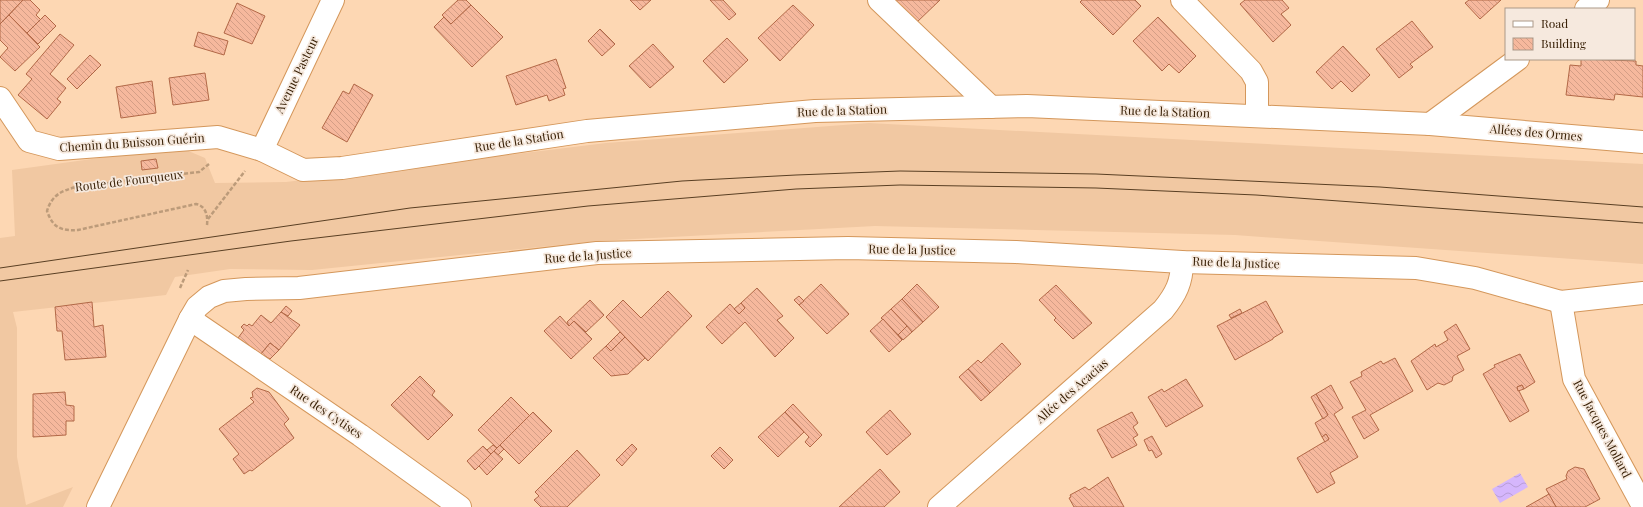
<svg xmlns="http://www.w3.org/2000/svg" width="1643" height="507" font-family="'Playfair Display',serif">
<style>
.built{fill:#f1c8a2}
.water{fill:url(#water-waves)}
.building{fill:url(#building-back-hatch);stroke:#b26847}
.lines{fill:none;stroke-linecap:round;stroke-linejoin:round}
.minor-casing{stroke:#d4975b;stroke-width:24}
.path{stroke:#bc9b7a;stroke-width:2.5;stroke-dasharray:4 2;stroke-linecap:butt}
.minor{stroke:#fff;stroke-width:22}
.tram{stroke:#593f23;stroke-width:1}
.labels{text-anchor:middle;stroke-width:3.5;stroke-linejoin:round;paint-order:stroke}
.street-label{font-size:12px;fill:#3a2208;stroke:#f6e9de}
</style>
<defs>
<pattern id="water-waves" width="16" height="10" patternUnits="userSpaceOnUse"><rect width="16" height="10" fill="#d5b6fc"/><path d="M0 5q4-4 8 0t8 0" fill="none" stroke="#b89cd6"/></pattern>
<pattern id="building-back-hatch" width="6" height="6" patternUnits="userSpaceOnUse"><rect width="6" height="6" fill="#f6b89d"/><path d="M-1 5l2 2M0 0l6 6M5-1l2 2" fill="none" stroke="#d49e86"/></pattern>
</defs>
<rect width="100%" height="100%" fill="#fdd7b3"/>
<polygon class="built" points="869,123 1643,164 1643,264 1235,235 875,226 598,241 312,270 230,269 175,277 166,295 13,312 17,328 17,457 26,505 73,487 63,507 0,507 0,238 15,236 12,170 179,147 205,158 215,183 286,182 606,143"/>
<polygon class="water" points="1520,473 1528,487 1500,503 1492,489"/>
<g class="building">
<polygon points="0,0 23,0 0,24"/>
<polygon points="23,0 30,0 40,10 36,15 41,20 27,33 9,15"/>
<polygon points="458,0 466,0 471,5 451,24 442,15"/>
<polygon points="630,0 651,0 640,10"/>
<polygon points="710,0 723,0 736,14 729,20"/>
<polygon points="894,0 940,0 916,23"/>
<polygon points="1082,0 1135,0 1141,6 1113,35 1080,2"/>
<polygon points="1245,0 1282,0 1289,8 1281,14 1291,25 1273,42 1240,4"/>
<polygon points="1469,0 1501,0 1480,19 1465,3"/>
<polygon points="237,3 265,16 252,44 224,33"/>
<polygon points="471,5 503,37 472,67 434,27 444,17 451,24"/>
<polygon points="793,5 814,25 780,61 758,38"/>
<polygon points="9,15 40,47 15,71 0,57 8,48 0,40 0,24"/>
<polygon points="45,15 56,26 38,44 27,33"/>
<polygon points="1158,17 1196,56 1179,73 1169,64 1162,71 1133,41"/>
<polygon points="1412,21 1433,47 1410,64 1413,67 1399,78 1376,49"/>
<polygon points="600,29 615,44 602,56 588,41"/>
<polygon points="198,32 228,41 224,55 194,46"/>
<polygon points="60,34 74,45 50,74 66,88 57,99 61,102 47,119 18,95 32,79 26,74"/>
<polygon points="727,38 748,60 724,83 703,61"/>
<polygon points="653,44 674,67 650,88 629,66"/>
<polygon points="1343,46 1370,75 1352,92 1341,81 1332,89 1316,72"/>
<polygon points="90,55 101,65 77,89 67,79"/>
<polygon points="556,59 566,88 563,89 565,95 549,101 547,95 516,105 506,76"/>
<polygon points="1581,59 1636,61 1636,65 1643,66 1643,97 1615,94 1614,100 1566,95 1570,65 1581,66"/>
<polygon points="205,73 209,100 173,105 169,78"/>
<polygon points="152,81 156,113 121,118 116,87"/>
<polygon points="354,84 373,95 347,142 322,128 343,91 349,94"/>
<polygon points="156,159 158,168 142,170 141,161"/>
<polygon points="821,284 849,314 827,334 799,305"/>
<polygon points="917,284 939,307 923,322 902,299"/>
<polygon points="1056,285 1092,323 1073,339 1054,320 1056,318 1039,300"/>
<polygon points="757,288 783,316 777,320 794,338 775,357 745,322 722,344 706,327 730,304 739,314 745,308 741,303"/>
<polygon points="668,291 692,316 648,361 606,317 623,300 641,318"/>
<polygon points="799,296 804,301 799,305 794,300"/>
<polygon points="902,299 923,322 912,332 891,309"/>
<polygon points="590,300 604,315 586,332 574,321 569,326 567,322"/>
<polygon points="1266,301 1283,332 1273,338 1273,339 1235,360 1217,326"/>
<polygon points="92,302 94,327 103,325 106,357 65,360 62,331 57,331 55,307"/>
<polygon points="741,303 745,308 739,314 734,309"/>
<polygon points="286,306 292,311 288,316 281,312"/>
<polygon points="891,309 907,326 898,335 881,318"/>
<polygon points="1240,309 1242,313 1231,318 1229,315"/>
<polygon points="281,312 300,325 279,350 270,343 261,354 238,338 244,330 241,327 244,324 247,326 249,324 252,326 261,315 271,323"/>
<polygon points="560,316 569,326 574,321 592,339 571,359 544,331"/>
<polygon points="883,319 902,340 889,352 870,331"/>
<polygon points="1456,324 1470,349 1457,356 1464,370 1453,376 1452,381 1444,385 1438,383 1427,390 1411,361 1435,344 1436,347 1448,340 1444,332"/>
<polygon points="907,326 912,332 903,340 898,335"/>
<polygon points="620,332 625,337 611,351 606,346"/>
<polygon points="625,337 645,358 628,374 611,376 593,358 606,346 611,351"/>
<polygon points="270,343 279,350 270,359 261,354"/>
<polygon points="1002,343 1021,364 990,393 968,369 978,360 981,363"/>
<polygon points="1520,354 1535,382 1524,389 1522,385 1517,387 1529,411 1510,422 1483,374 1495,367 1494,365"/>
<polygon points="1395,358 1413,391 1370,415 1379,430 1364,439 1352,417 1366,410 1350,382 1362,376 1361,372 1381,361 1383,364"/>
<polygon points="968,369 990,393 981,401 959,377"/>
<polygon points="420,376 435,391 432,395 453,415 428,440 391,405"/>
<polygon points="1186,379 1203,406 1166,427 1148,397 1162,389 1164,392"/>
<polygon points="1331,385 1343,408 1334,414 1358,457 1330,473 1335,483 1317,493 1297,458 1329,439 1326,434 1322,437 1315,423 1328,415 1316,394"/>
<polygon points="1522,385 1524,389 1518,391 1517,387"/>
<polygon points="257,388 269,392 289,419 284,424 294,438 252,471 250,470 244,474 233,459 239,454 219,429 254,402 250,398 253,397 252,392"/>
<polygon points="65,392 66,405 74,406 74,421 66,421 66,435 33,437 33,394"/>
<polygon points="1316,394 1328,415 1323,419 1311,397"/>
<polygon points="511,397 530,416 497,448 478,430"/>
<polygon points="793,404 822,435 810,447 805,442 809,437 785,412"/>
<polygon points="890,410 911,434 887,455 866,432"/>
<polygon points="533,412 552,431 519,464 500,445"/>
<polygon points="785,412 804,432 778,457 758,437"/>
<polygon points="1132,412 1138,423 1133,427 1138,435 1133,438 1137,445 1112,458 1097,430"/>
<polygon points="1326,434 1329,439 1325,442 1322,437"/>
<polygon points="1152,436 1162,454 1156,458 1152,450 1149,451 1144,440"/>
<polygon points="632,444 637,449 622,466 616,460"/>
<polygon points="493,445 497,448 491,454 487,450"/>
<polygon points="500,445 504,449 498,455 494,451"/>
<polygon points="483,446 491,454 475,470 467,461"/>
<polygon points="720,447 733,460 724,469 711,456"/>
<polygon points="577,450 600,475 567,507 541,507 534,500 539,496 535,492"/>
<polygon points="494,451 503,459 487,475 479,466"/>
<polygon points="1575,467 1584,469 1600,499 1585,507 1556,507 1546,489 1567,479 1566,476 1568,471"/>
<polygon points="880,469 900,492 884,507 839,507"/>
<polygon points="1108,477 1124,507 1074,507 1069,498 1071,497 1070,495 1085,487 1089,490"/>
<polygon points="1549,494 1556,507 1526,507"/>
</g>
<g class="lines">
<defs>
<g id="minor">
<polyline points="879,0 991,107"/>
<polyline points="1182,0 1251,71 1257,82 1257,116"/>
<polyline points="1586,9 1598,0"/>
<polyline points="0,98 29,141 59,149 218,137 262,150 303,170 342,168 587,131 815,111 1027,106 1430,124 1643,142"/>
<polyline points="1430,124 1518,59"/>
<polyline points="262,150 333,0"/>
<polyline points="1561,302 1574,379 1643,506"/>
<polyline points="190,319 360,435 460,507"/>
<polyline points="98,507 190,319 197,307 209,297 224,291 246,289 299,288 597,253 848,248 1016,252 1182,262 1416,268 1475,278 1561,302 1643,293"/>
<path d="M939,507L1163,310C1176,294 1182,282 1182,262"/>
</g>
</defs>
<use href="#minor" class="minor-casing"/>
<g class="path">
<polyline points="208,219 245,171"/>
<path d="M207,225C208,216 206,206 196,204L78,230C61,231 53,228 47,211C52,195 61,191 76,187L199,172L209,164"/>
<polyline points="180,288 188,270"/>
</g>
<use href="#minor" class="minor"/>
<g class="tram">
<polyline points="0,268 410,208 682,181 796,175 900,171 1096,174 1380,187 1643,207"/>
<polyline points="0,281 291,241 588,206 796,189 900,185 1096,188 1256,195 1643,223"/>
</g>
</g>
<g class="labels">
<g class="street-label">
<text transform="translate(297 75) rotate(-64)" y="4">Avenue Pasteur</text>
<text transform="translate(842 111) rotate(-2)" y="4">Rue de la Station</text>
<text transform="translate(1165 112) rotate(2)" y="4">Rue de la Station</text>
<text transform="translate(1536 133) rotate(5)" y="4">Allées des Ormes</text>
<text transform="translate(519 141) rotate(-9)" y="4">Rue de la Station</text>
<text transform="translate(132 143) rotate(-4)" y="4">Chemin du Buisson Guérin</text>
<text transform="translate(129 181) rotate(-7)" y="4">Route de Fourqueux</text>
<text transform="translate(912 250) rotate(1)" y="4">Rue de la Justice</text>
<text transform="translate(588 256) rotate(-4)" y="4">Rue de la Justice</text>
<text transform="translate(1236 263) rotate(2)" y="4">Rue de la Justice</text>
<text transform="translate(1072 391) rotate(-41)" y="4">Allée des Acacias</text>
<text transform="translate(326 412) rotate(34)" y="4">Rue des Cytises</text>
<text transform="translate(1602 429) rotate(62)" y="4">Rue Jacques Mollard</text>
</g>
</g>
<rect x="1505" y="8" width="130" height="52" fill="#f6e9de" stroke="#ab9988"/>
<rect x="1513" y="21" width="20" height="6" fill="#ffffff" stroke="#ab9988"/>
<text x="1541" y="28" font-size="12" fill="#3a2208">Road</text>
<rect x="1513" y="38" width="20" height="12" fill="url(#building-back-hatch)" stroke="#ab9988"/>
<text x="1541" y="48" font-size="12" fill="#3a2208">Building</text>
</svg>
